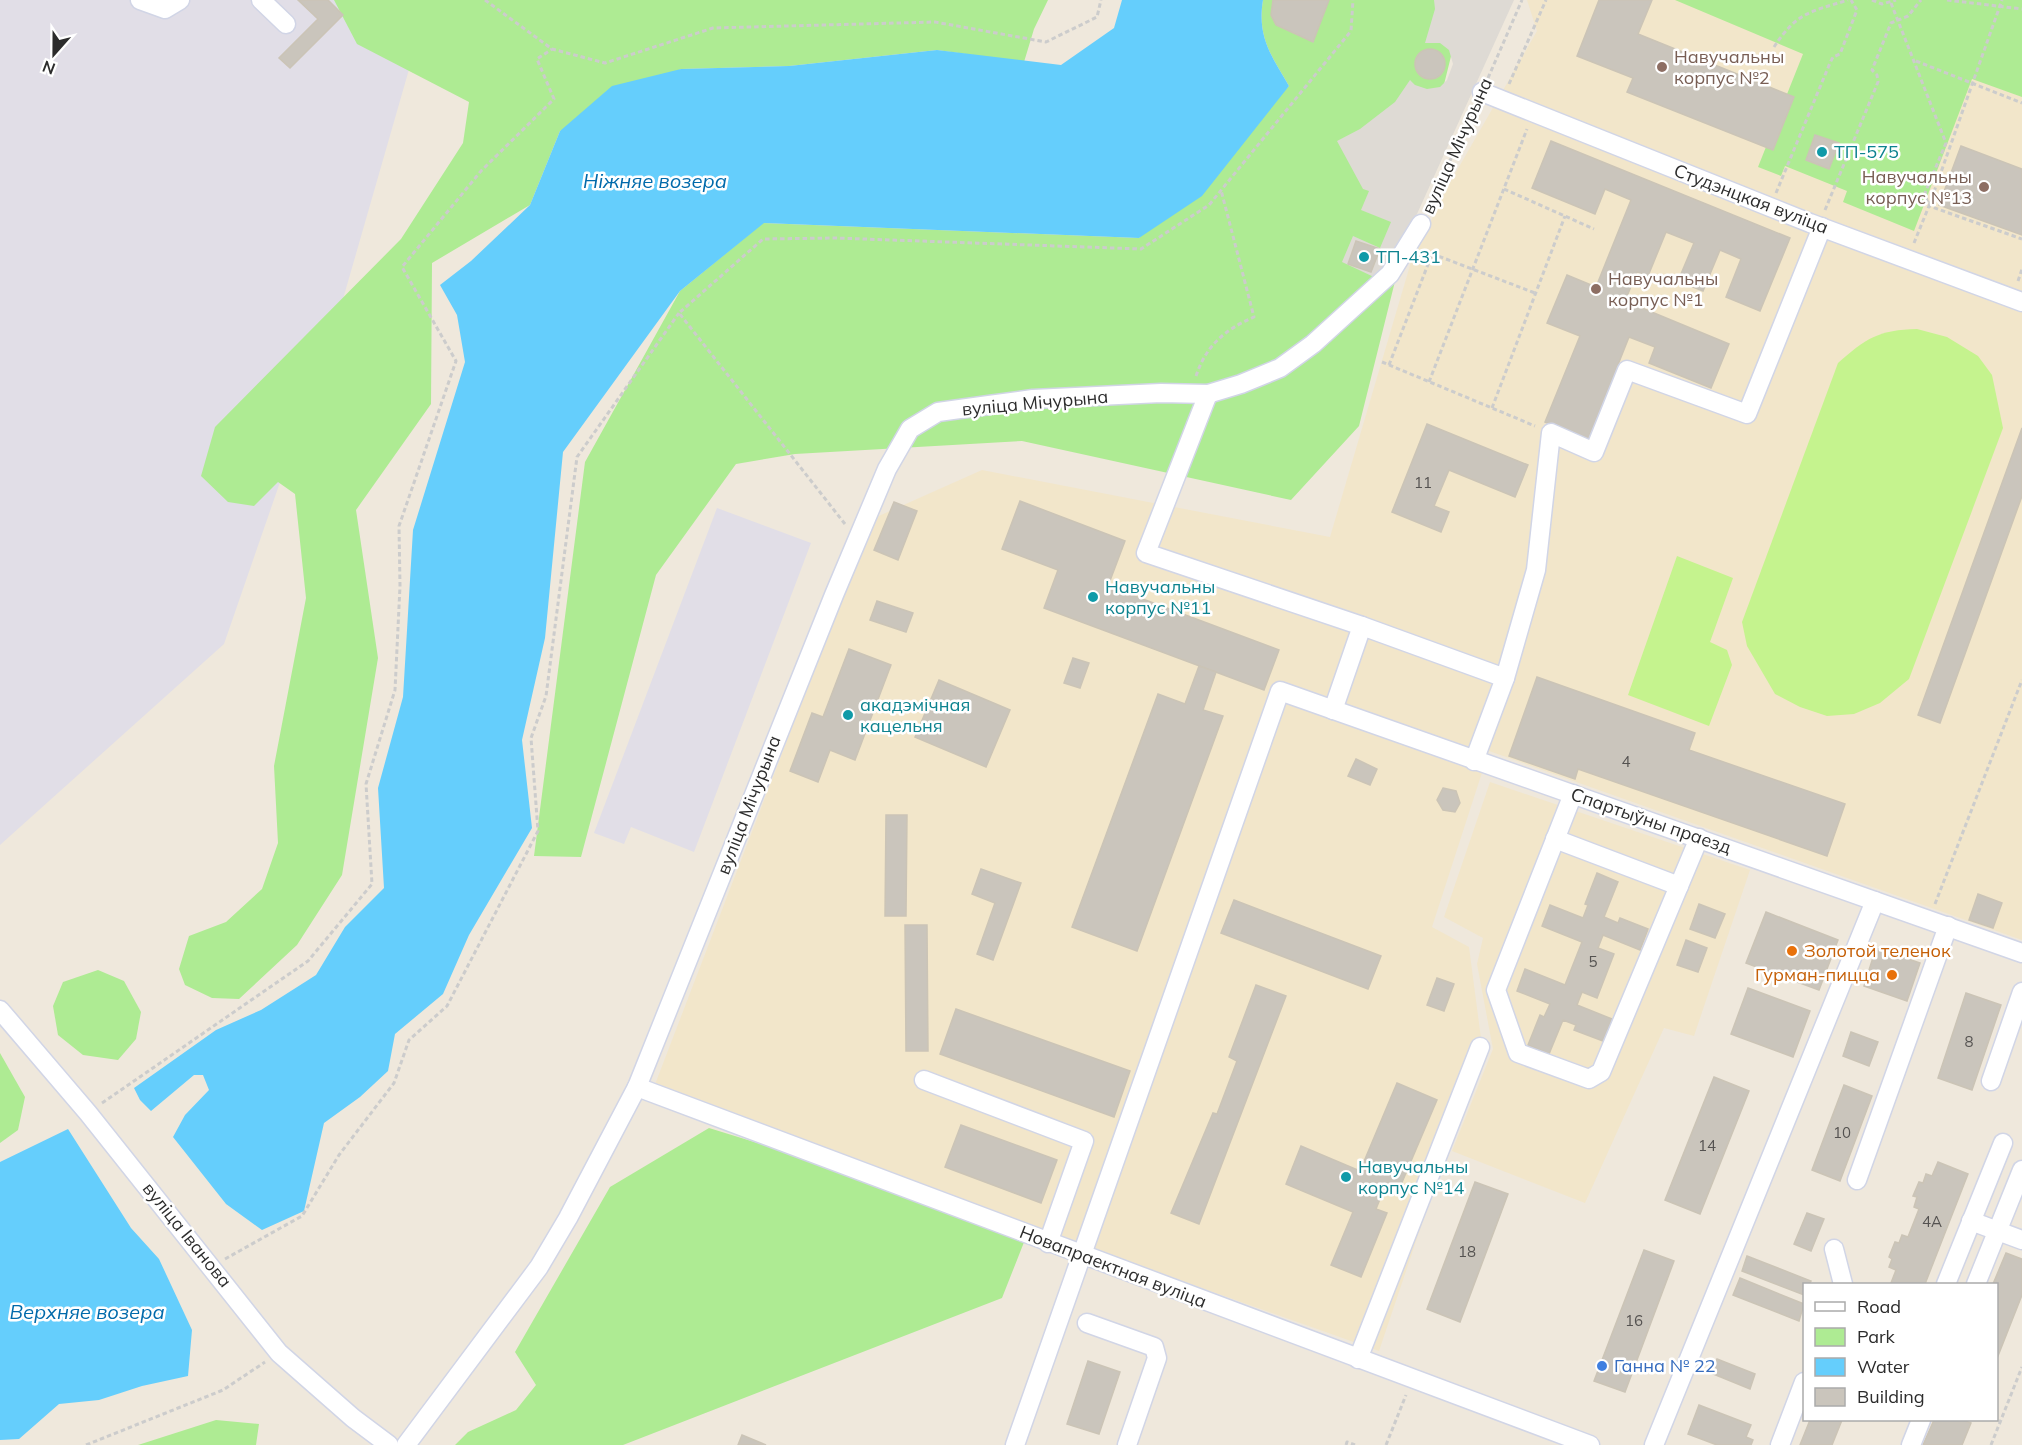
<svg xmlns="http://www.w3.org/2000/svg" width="2022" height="1445" font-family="Mulish,sans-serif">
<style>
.industrial{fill:#e1dee7}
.education{fill:#f2e6ca}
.green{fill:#aeeb93}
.pitch{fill:#c5f38e}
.plaza{fill:#dedad4}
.water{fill:#65cefc}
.building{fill:#cac5bc;stroke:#cbc4b6;stroke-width:1.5}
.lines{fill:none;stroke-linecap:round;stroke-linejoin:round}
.minor-casing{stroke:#d1d5e6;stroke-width:21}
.path{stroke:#ccc;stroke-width:3;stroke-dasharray:4.5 3;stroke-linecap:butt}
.minor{stroke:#fff;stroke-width:18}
.education-dot{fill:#8d6e63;stroke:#fff;stroke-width:2}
.culture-dot{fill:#0f9aa8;stroke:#fff;stroke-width:2}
.food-dot{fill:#e8710a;stroke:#fff;stroke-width:2}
.shop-dot{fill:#3f7fe0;stroke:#fff;stroke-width:2}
.labels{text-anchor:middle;stroke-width:5;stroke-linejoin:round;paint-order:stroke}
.number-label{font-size:15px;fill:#545250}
.education-label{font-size:18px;fill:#785e54;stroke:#fff;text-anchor:start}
.street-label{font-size:18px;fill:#2c2c2c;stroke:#fff}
.culture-label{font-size:18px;fill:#0d838f;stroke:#fff;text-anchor:start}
.food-label{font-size:18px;fill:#c56008;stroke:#fff;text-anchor:start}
.shop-label{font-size:18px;fill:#366cbe;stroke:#fff;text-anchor:start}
.water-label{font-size:20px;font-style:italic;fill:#006aab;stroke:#fff}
</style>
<rect width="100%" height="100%" fill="#efe8dc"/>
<g class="industrial">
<polygon points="0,0 382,0 410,66 341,306 224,644 0,845"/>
<polygon points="717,508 811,543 694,852 631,827 624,844 594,833"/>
</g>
<g class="education">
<polygon points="1527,0 2022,0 2022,940 1489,751 1432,927 1469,947 1482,1046 1379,1351 1030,1227 654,1087 872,519 982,470 1330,537 1411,262 1448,186 1537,31"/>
<polygon points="1490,782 1750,870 1694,1036 1664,1028 1585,1203 1452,1151 1493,1049 1477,964 1483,938 1444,917"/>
</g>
<g class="green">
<polygon points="334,0 1048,0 1034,29 1024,62 937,50 789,66 681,69 560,131 530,205 432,263 431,404 356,510 378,658 342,875 297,945 239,999 212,998 185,985 179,969 189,936 226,922 262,889 278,843 274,766 306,598 295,494 278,482 254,506 228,502 201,476 215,427 401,239 463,143 469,102 357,44"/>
<path d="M1263,0H1465L1359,426L1291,500L1022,441L795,454L736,464L656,575L581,857L534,856L585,462L680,291L763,223L1139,238L1289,86C1271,55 1257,37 1263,0Z"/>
<polygon points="1675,0 2022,0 2022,97 1972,79 1914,231 1843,202 1847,191 1785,166 1781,176 1758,167 1803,54"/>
<polygon points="98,970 124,981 141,1012 136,1039 118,1060 83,1055 58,1035 53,1006 63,982"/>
<polygon points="0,1053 25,1097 18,1130 0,1143"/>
<polygon points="709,1128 1030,1227 1002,1298 623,1445 455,1445 468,1432 516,1410 536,1385 515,1352 610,1187"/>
<polygon points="216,1420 259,1424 256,1445 138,1445"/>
</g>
<g class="pitch">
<path d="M1917,329L1947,337L1978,356L1992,375L2003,428L1909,679L1880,703L1854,714L1827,716L1800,707L1775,694L1747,646L1742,622L1838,363C1866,338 1879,330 1917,329Z"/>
<polygon points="1677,556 1733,578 1710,642 1727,650 1732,665 1709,726 1628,695"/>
</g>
<polygon class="plaza" points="1434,0 1514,0 1402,247 1376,278 1342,262 1353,236 1380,248 1391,222 1361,210 1369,191 1363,189 1337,141 1360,129 1395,102 1410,80 1415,85 1427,89 1440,87 1447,80 1453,64 1449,50 1440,43 1425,43 1435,9"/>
<g class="water">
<path d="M1122,0H1263C1257,37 1271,55 1289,86L1202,196L1139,238L764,223L680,291L563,452L545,638L522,740L532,828L469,935L443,994L395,1034L388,1071L360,1097L324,1123L304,1211L262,1230L226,1204L173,1137L185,1115L209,1090L203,1075H194L151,1111L140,1100L134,1088L216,1030L261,1010L316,975L345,927L384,888L378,788L403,697L413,530L465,362L457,315L440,285L471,261L530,205L560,131L612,86L681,69L789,66L937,50L1061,65L1114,28Z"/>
<polygon points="68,1129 131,1228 159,1259 192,1330 188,1376 142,1386 99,1400 59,1404 19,1439 0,1440 0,1162"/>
</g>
<g class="building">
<polygon points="298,0 328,0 343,15 290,68 279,58 318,19"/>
<polygon points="1273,0 1329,0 1313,42 1276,25 1271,15"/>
<polygon points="1599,0 1652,0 1638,34 1794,97 1773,150 1627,92 1633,78 1577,56"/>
<circle cx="1430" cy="64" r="15"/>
<polygon points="1815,135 1839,143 1829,169 1806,160"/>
<polygon points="1551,141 1790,238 1760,311 1726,297 1741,259 1720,250 1703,291 1678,281 1694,243 1666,232 1648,276 1637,272 1625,301 1729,344 1711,388 1649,363 1655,347 1629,337 1588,440 1545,422 1580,336 1547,323 1567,275 1596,287 1631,200 1605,189 1595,214 1532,188"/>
<polygon points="1961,146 2022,169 2022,235 1939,205"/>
<polygon points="1356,241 1380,249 1371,272 1348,264"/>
<polygon points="1427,424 1528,465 1515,497 1449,470 1434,506 1449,512 1441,532 1392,512"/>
<polygon points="2022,428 2022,496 1940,723 1918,715"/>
<polygon points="1020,501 1125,541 1108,586 1279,650 1264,690 1044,608 1058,570 1002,549"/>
<polygon points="894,502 917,511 898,560 874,550"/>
<polygon points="877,601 913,613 906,632 870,620"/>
<polygon points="849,649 891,665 855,760 830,750 818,782 790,771 812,713 823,717"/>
<polygon points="1073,658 1089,663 1080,688 1064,683"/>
<polygon points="1199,666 1216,672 1203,710 1223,716 1137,951 1072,927 1158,694 1185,704"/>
<polygon points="1537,677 1695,733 1689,750 1845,804 1827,856 1578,769 1575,779 1509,756"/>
<polygon points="939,680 1010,710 986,767 915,737"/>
<polygon points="1356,759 1377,769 1370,785 1348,776"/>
<polygon points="1443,788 1456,791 1460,803 1455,812 1443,810 1437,800"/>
<polygon points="886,815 907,815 906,916 885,916"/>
<polygon points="981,869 1021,883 993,960 977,954 995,903 972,894"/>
<polygon points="1597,873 1618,882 1604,917 1618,923 1620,918 1648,929 1640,950 1603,935 1598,948 1614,954 1597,998 1582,992 1577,1005 1612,1019 1603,1041 1574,1030 1576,1025 1563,1020 1549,1054 1528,1045 1540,1015 1544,1017 1550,1004 1517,991 1525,969 1565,985 1582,942 1542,926 1550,905 1583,918 1588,905 1585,904"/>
<polygon points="1978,894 2002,903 1993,928 1969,920"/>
<polygon points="1234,900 1381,956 1368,989 1221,933"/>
<polygon points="1699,904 1725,914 1715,938 1690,929"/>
<polygon points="1766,912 1838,940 1819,990 1746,963"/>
<polygon points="905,925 927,925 928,1051 906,1051"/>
<polygon points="1686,940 1707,948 1698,972 1677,965"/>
<polygon points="1876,948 1920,963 1907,1001 1864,986"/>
<polygon points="1437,978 1454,984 1444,1011 1427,1005"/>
<polygon points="1256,985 1286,996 1199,1224 1171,1213 1213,1113 1217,1114 1237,1061 1229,1057"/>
<polygon points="1748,988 1810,1011 1793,1057 1731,1034"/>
<polygon points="1966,993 2001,1005 1972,1090 1938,1078"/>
<polygon points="956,1009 1130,1071 1114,1117 940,1054"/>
<polygon points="1851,1032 1878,1042 1869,1066 1843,1056"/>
<polygon points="1714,1077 1749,1091 1700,1214 1665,1200"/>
<polygon points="1397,1083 1437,1100 1397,1194 1384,1189 1376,1209 1387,1213 1361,1277 1331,1265 1353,1212 1286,1184 1301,1146 1360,1171"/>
<polygon points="1844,1085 1872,1096 1840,1181 1812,1170"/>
<polygon points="961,1125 1057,1160 1041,1203 945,1167"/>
<polygon points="1938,1162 1968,1174 1925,1284 1894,1284 1891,1283 1896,1270 1889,1267 1892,1259 1889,1257 1895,1242 1899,1243 1902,1235 1908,1237 1919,1209 1914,1207 1917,1197 1913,1196 1919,1182 1923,1183 1926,1174 1932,1176"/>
<polygon points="1475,1182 1508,1194 1460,1322 1427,1309"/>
<polygon points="1807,1213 1824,1219 1811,1251 1794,1244"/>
<polygon points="1644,1250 1674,1261 1625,1392 1594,1381"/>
<polygon points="2006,1253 2022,1259 2022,1295 1996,1361 1996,1284 1993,1284"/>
<polygon points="1747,1256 1811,1281 1809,1284 1804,1284 1804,1295 1742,1271"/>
<polygon points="1740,1278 1804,1304 1799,1321 1733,1295"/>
<polygon points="1717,1359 1755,1374 1750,1389 1711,1373"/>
<polygon points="1088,1361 1120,1372 1099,1434 1067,1424"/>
<polygon points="1699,1405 1751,1425 1746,1437 1753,1440 1751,1445 1717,1445 1688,1434"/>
<polygon points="1810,1420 1842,1420 1832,1445 1800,1445"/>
<polygon points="1934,1420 1962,1420 1971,1423 1962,1445 1923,1445"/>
<polygon points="742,1435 766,1445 738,1445"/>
</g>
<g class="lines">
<defs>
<g id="minor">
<polyline points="140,0 165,9 180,0"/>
<polyline points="261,0 286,24"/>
<polyline points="1482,92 1810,223 2022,302"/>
<polyline points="1208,394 1146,553 1362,626 1333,710"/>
<polyline points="1362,626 1505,678 1474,761"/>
<polyline points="1505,678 1536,570 1551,433 1594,452 1627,370 1747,414 1822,227"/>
<polyline points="1573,794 1496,990 1518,1053 1589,1079 1601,1072 1699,838"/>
<polyline points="1555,839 1679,886"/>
<polyline points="0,1010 88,1113 279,1353 353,1418 389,1445"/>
<polyline points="924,1080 1084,1141 1048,1243"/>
<polyline points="1991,1081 2022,992"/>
<polyline points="637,1087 1590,1445"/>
<polyline points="1857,1180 1948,926"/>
<polyline points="1971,1221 2022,1240"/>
<polyline points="1834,1249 1843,1284"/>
<polyline points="1946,1284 2003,1143"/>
<polyline points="1976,1284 2022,1170"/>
<polyline points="1087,1323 1154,1347 1157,1358 1127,1445"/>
<polyline points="1358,1359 1480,1047"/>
<polyline points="406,1445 539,1267 568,1218 637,1087 834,595 887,469 910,429 938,412 989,405 1033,399 1161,393 1208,394 1241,384 1280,368 1313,344 1390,274 1421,224"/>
<polyline points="1015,1445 1280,691 2022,953"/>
<polyline points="1654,1445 1875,901"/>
<polyline points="1780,1445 1804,1382"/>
<polyline points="1911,1445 1921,1420"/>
</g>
</defs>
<use href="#minor" class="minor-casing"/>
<g class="path">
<polyline points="485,0 552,49 605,63 713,28 935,22 1046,42 1097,17 1101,0"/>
<polyline points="1872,0 1882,4 1896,0"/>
<polyline points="1947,0 2022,9"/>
<polyline points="1891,3 1946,143 1925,193 1928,204"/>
<path d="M1774,47C1797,12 1810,12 1848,0"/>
<polyline points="1916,61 2022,103"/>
<polyline points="1488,78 1522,0"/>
<polyline points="1509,84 1546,0"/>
<polyline points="1504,189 1594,229"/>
<polyline points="1776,193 1830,63 1833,57 1840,54 1857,10 1851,0"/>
<polyline points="1929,206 2002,0"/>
<polyline points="1428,209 1475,106"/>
<polyline points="1825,210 1878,82 1877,75 1872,70 1891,23 1908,16 1921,0"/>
<polyline points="1914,243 1929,206 2022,239"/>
<polyline points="1425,251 1535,293"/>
<polyline points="2018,281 2022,269"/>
<polyline points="1382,362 1535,426"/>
<polyline points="1389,365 1432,254"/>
<path d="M1196,376C1206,346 1224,330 1254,317L1221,190"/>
<polyline points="1429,382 1527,129"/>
<polyline points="1492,408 1565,216"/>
<polyline points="845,524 679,313 763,239 836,238 1141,249 1209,205 1351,31 1353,0"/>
<polyline points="1935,904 2022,680"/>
<polyline points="102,1103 308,961 372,884 366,784 395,690 400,586 399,526 456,361 402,267 481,171 554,99 537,59 552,49"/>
<polyline points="225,1259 302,1216 339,1155 394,1083 409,1040 447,1006 538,831 531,738 546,696 577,457 679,313"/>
<polyline points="86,1445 223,1390 265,1362"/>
<polyline points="1346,1445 1347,1442 1355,1445"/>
<polyline points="1386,1445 1406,1395"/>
<polyline points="1991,1445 2022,1367"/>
</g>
<use href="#minor" class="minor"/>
</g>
<g class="education-dot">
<circle cx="1662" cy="67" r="6"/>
<circle cx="1984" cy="187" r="6"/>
<circle cx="1596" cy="289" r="6"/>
</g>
<g class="culture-dot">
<circle cx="1822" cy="152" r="6"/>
<circle cx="1364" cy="257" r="6"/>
<circle cx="1093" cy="597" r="6"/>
<circle cx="848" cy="715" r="6"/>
<circle cx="1346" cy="1177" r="6"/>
</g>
<g class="food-dot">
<circle cx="1792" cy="951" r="6"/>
<circle cx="1892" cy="975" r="6"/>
</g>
<circle class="shop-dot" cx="1602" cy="1366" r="6"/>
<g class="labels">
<g class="number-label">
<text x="1423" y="488">11</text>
<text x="1626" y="767">4</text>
<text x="1593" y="967">5</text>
<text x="1969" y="1047">8</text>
<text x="1842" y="1138">10</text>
<text x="1707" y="1151">14</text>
<text x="1932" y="1227">4А</text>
<text x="1467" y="1257">18</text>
<text x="1634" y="1326">16</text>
</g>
<g class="education-label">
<text x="1674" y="63">Навучальны<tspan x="1674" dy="21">корпус №2</tspan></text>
<text x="1972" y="183" text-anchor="end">Навучальны<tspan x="1972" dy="21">корпус №13</tspan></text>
<text x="1608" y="285">Навучальны<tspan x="1608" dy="21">корпус №1</tspan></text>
</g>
<g class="street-label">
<text transform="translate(1457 146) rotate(-66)" y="6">вуліца Мічурына</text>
<text transform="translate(1751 199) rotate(21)" y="6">Студэнцкая вуліца</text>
<text transform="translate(1035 403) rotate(-5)" y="6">вуліца Мічурына</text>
<text transform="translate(749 805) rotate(-69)" y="6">вуліца Мічурына</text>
<text transform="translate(1651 821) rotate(19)" y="6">Спартыўны праезд</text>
<text transform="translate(187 1235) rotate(51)" y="6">вуліца Іванова</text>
<text transform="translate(1113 1267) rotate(21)" y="6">Новапраектная вуліца</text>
</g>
<g class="culture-label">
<text x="1834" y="158">ТП-575</text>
<text x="1376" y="263">ТП-431</text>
<text x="1105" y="593">Навучальны<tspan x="1105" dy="21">корпус №11</tspan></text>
<text x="860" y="711">акадэмічная<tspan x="860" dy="21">кацельня</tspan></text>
<text x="1358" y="1173">Навучальны<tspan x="1358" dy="21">корпус №14</tspan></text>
</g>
<g class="food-label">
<text x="1804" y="957">Золотой теленок</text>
<text x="1880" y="981" text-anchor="end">Гурман-пицца</text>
</g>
<g class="shop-label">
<text x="1614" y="1372">Ганна № 22</text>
</g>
<g class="water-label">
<text x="655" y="188">Ніжняе возера</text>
<text x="87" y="1319">Верхняе возера</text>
</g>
</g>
<rect x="1803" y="1283" width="195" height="138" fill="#ffffff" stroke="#ababab" stroke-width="1.5"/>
<rect x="1815" y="1302" width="30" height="9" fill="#ffffff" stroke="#ababab" stroke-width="1.5"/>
<text x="1857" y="1313" font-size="18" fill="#2c2c2c">Road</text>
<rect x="1815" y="1328" width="30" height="18" fill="#aeeb93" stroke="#ababab" stroke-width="1.5"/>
<text x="1857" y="1343" font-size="18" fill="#2c2c2c">Park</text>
<rect x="1815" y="1358" width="30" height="18" fill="#65cefc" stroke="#ababab" stroke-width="1.5"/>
<text x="1857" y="1373" font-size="18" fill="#2c2c2c">Water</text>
<rect x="1815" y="1388" width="30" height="18" fill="#cac5bc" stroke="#ababab" stroke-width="1.5"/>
<text x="1857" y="1403" font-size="18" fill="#2c2c2c">Building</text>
<g transform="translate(54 54) rotate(201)" stroke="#ffffff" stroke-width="4.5" paint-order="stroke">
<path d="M0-4.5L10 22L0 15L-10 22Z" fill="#2c2c2c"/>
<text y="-9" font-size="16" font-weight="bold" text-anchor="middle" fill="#2c2c2c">N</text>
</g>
</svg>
